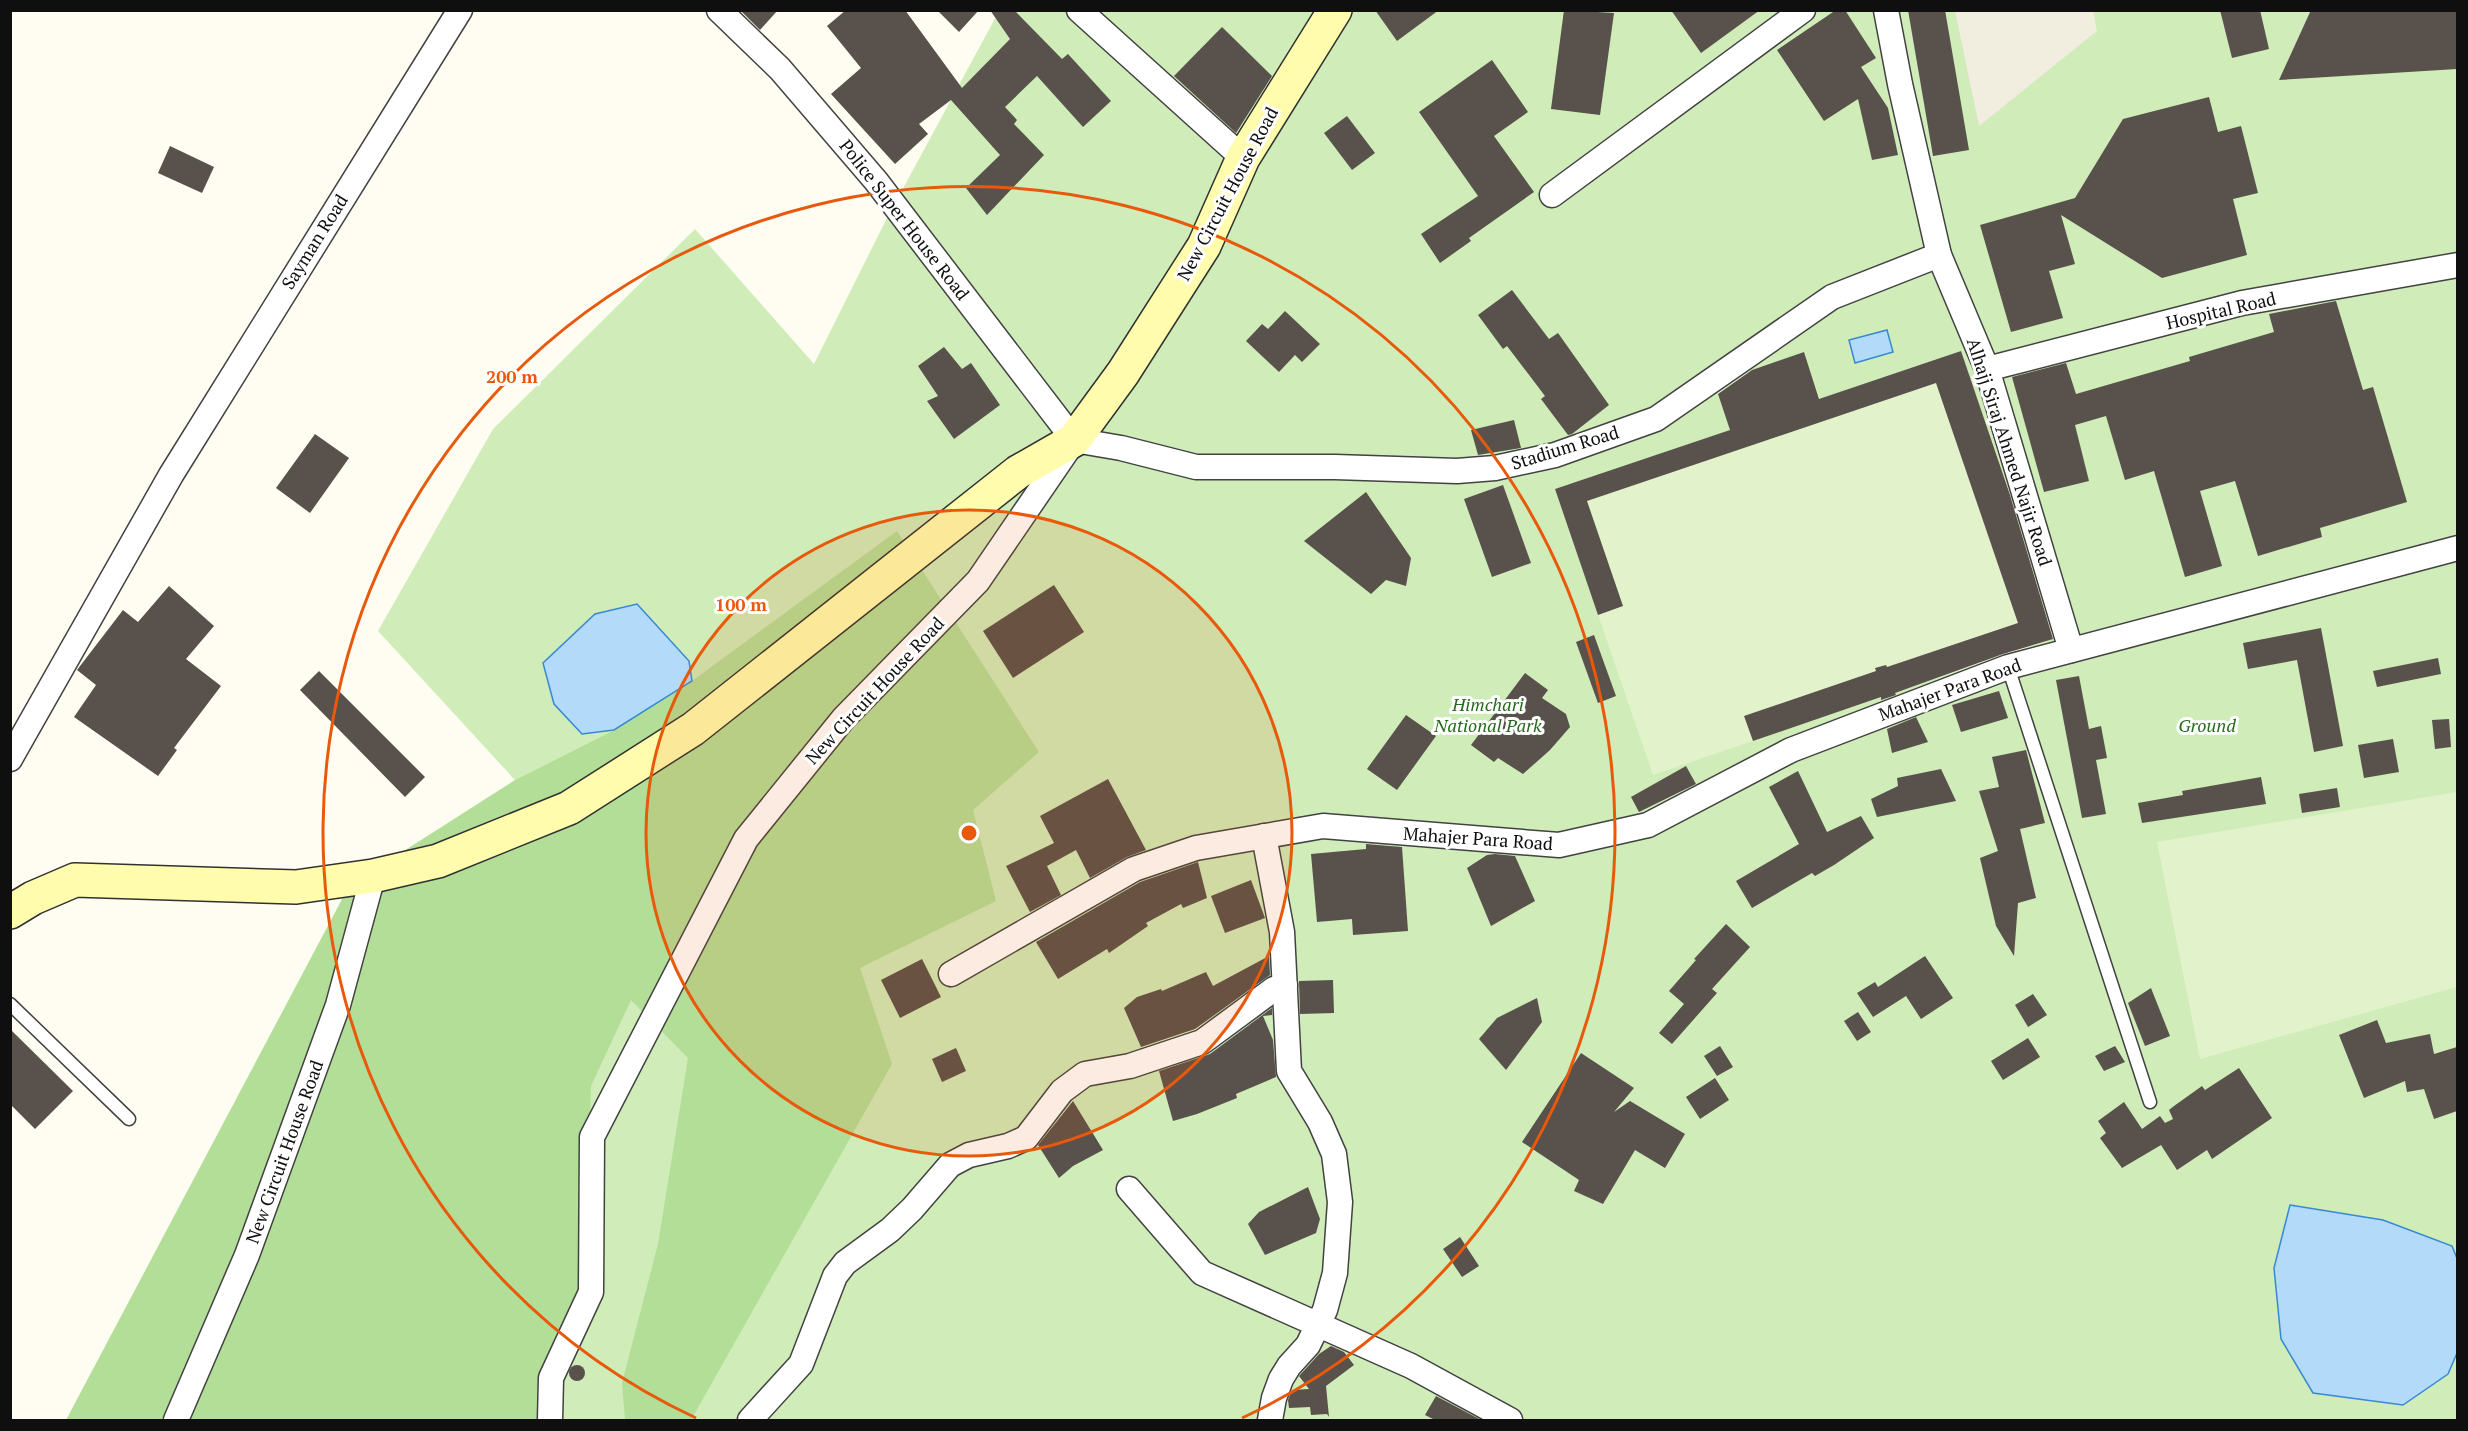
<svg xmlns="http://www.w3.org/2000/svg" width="2468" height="1431" font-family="'PT Serif',serif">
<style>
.green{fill:#cfecb9}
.forest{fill:#b2de97}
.pitch{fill:#e2f3cb}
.plaza{fill:#f1eddf}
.water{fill:#b4daf9;stroke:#3789d4;stroke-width:1.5}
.building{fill:#59514b}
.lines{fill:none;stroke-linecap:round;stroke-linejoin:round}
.lane-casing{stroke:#424242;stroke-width:15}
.street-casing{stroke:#424242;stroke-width:27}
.secondary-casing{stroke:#313131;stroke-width:36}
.lane{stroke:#fff;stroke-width:12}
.street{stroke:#fff;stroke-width:24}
.secondary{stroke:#fffcad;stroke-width:33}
.ring{fill:none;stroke:#e8590c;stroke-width:3}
.labels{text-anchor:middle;stroke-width:6;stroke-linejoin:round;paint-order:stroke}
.street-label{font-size:18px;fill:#0f0f0f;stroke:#fff}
.park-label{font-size:18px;font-style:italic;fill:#266b1c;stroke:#fff}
.centre{fill:#e8590c;stroke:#fff;stroke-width:3}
.ring-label{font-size:18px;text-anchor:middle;font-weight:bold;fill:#e8590c;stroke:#fff;stroke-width:6;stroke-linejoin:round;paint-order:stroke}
</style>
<rect width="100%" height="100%" fill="#fffdf2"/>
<polygon class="green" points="999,11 2457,11 2457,1420 283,1420 614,730 515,780 378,631 493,429 695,229 814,364 886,220"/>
<polygon class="forest" points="897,531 1039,752 973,810 996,901 860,968 892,1064 691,1420 625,1420 622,1383 658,1244 688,1058 631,1000 591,1086 585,1290 545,1420 66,1420 349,886 515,780 614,730 692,681"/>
<g class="pitch">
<polygon points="1961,351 2058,637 1653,775 1555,489 1730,430 1714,383 1804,352 1820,399"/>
<polygon points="2457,792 2457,987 2200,1059 2157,842"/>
</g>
<polygon class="plaza" points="1955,11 2093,11 2097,31 1979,126"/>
<g class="water">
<polygon points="1887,330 1893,352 1855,363 1849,340"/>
<polygon points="637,604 689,661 692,681 614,730 582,734 554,704 543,663 595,614"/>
<polygon points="2290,1205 2383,1220 2452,1246 2458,1261 2457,1353 2448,1374 2403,1405 2313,1393 2281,1339 2274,1268"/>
</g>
<g class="building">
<polygon points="740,10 778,10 760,30"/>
<polygon points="846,10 905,10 962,88 1010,39 990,10 1014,10 1062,59 1068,54 1111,101 1083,127 1037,76 1005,107 1017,120 1014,124 1044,155 987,215 966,188 1000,155 951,100 919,124 928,134 895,164 831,94 861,68 827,26"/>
<polygon points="937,10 979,10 959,32"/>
<polygon points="1375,10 1439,10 1397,41"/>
<polygon points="1564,10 1614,13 1600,115 1551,109"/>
<polygon points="1671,10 1760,10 1701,53"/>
<polygon points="1836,10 1845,10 1876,58 1861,67 1888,108 1898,155 1872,160 1858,99 1824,121 1777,50"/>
<polygon points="1908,10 1945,10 1969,150 1933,156"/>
<polygon points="2220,10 2260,10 2269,49 2232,58"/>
<polygon points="2311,10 2457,10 2457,69 2279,80"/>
<polygon points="1222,27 1272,76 1236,133 1174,76"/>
<polygon points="1492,60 1528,112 1494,136 1534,192 1469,238 1471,241 1440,263 1421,234 1478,196 1419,112"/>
<polygon points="2209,97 2218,132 2241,126 2258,193 2233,199 2247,255 2162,278 2061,215 2075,264 2049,271 2063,318 2011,332 1980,225 2075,198 2123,119"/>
<polygon points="1347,116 1375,153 1352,170 1324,133"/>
<polygon points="170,146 214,167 202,193 158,173"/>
<polygon points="1512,290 1549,339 1558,333 1609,405 1572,434 1568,435 1541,399 1545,396 1507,346 1503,349 1478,315"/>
<polygon points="2336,301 2363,390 2373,387 2407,502 2320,528 2322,537 2258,556 2235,481 2200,491 2222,566 2185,577 2154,471 2125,480 2106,416 2075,425 2089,481 2044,492 2012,377 2066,363 2076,394 2190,361 2189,357 2274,332 2269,314"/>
<polygon points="1285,311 1320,344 1302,362 1295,355 1279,372 1246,341 1262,324 1268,329"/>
<polygon points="944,347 962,369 971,363 1000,405 954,439 927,401 938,396 918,366"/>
<polygon points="1961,351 2010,495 2053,639 2003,654 1895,693 1896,695 1881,700 1881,697 1753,741 1744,716 1876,671 1875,668 1886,665 1887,667 2018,623 1936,383 1587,501 1623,606 1598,615 1555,489 1730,430 1718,394 1752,370 1804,352 1819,399"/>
<polygon points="1514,420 1521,448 1478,455 1471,430"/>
<polygon points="315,434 349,458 310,513 276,488"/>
<polygon points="1503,485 1531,563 1492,577 1464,499"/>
<polygon points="1366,492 1411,558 1406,586 1386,580 1371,594 1304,541"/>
<polygon points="1054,585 1084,632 1013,678 983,631"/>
<polygon points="169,586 214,626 186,659 221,686 174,748 177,750 158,776 74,717 96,685 77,670 123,610 138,622"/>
<polygon points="2321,628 2343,746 2314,752 2297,660 2248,669 2243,643"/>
<polygon points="1594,635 1616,696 1598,703 1576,642"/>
<polygon points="2438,658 2441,674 2377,687 2373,671"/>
<polygon points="319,671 425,777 405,797 300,690"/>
<polygon points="1525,673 1548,690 1542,698 1566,714 1570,727 1550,750 1523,774 1498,758 1494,762 1471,745"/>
<polygon points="2079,676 2089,729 2101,726 2107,758 2096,760 2106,814 2082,818 2056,680"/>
<polygon points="1999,691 2008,718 1961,732 1952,705"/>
<polygon points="1406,715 1436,736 1397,790 1367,769"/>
<polygon points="1916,717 1928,742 1892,753 1887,729"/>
<polygon points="2449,719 2451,747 2435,749 2432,720"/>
<polygon points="2393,739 2399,772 2364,778 2358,745"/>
<polygon points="2026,750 2045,823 2020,829 2036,898 2018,903 2014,956 1996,926 1980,858 1998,851 1979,791 1999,787 1992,757"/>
<polygon points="1686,766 1696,784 1639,812 1631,797"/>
<polygon points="1941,769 1956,801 1877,817 1871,799 1898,786 1897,778"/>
<polygon points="1798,771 1827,832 1861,816 1874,838 1834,865 1815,876 1812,873 1752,908 1736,881 1799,844 1769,787"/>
<polygon points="2261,777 2266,804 2142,823 2138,803 2183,795 2182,791"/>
<polygon points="1108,779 1146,850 1127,857 1090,878 1076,850 1047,866 1061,895 1030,912 1006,866 1054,843 1040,816"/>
<polygon points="2337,788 2340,807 2302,813 2299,794"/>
<polygon points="1366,844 1402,847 1408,931 1353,935 1352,919 1317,922 1311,854 1366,849"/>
<polygon points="1495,854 1515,856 1535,901 1491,926 1467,868 1487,855"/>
<polygon points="1198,862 1207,898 1183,908 1181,904 1146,923 1148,926 1109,953 1107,949 1058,979 1036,942 1140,882"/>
<polygon points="1251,880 1265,918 1225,933 1211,896"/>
<polygon points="1726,924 1750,947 1712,989 1717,993 1672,1044 1659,1033 1684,1004 1669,991 1696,960 1694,959"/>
<polygon points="1269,956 1270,975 1195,1029 1141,1047 1124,1008 1137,997 1161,989 1162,991 1206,972 1213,986"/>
<polygon points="1925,956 1953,998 1921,1019 1906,996 1873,1017 1857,993 1875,982 1878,987"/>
<polygon points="922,959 941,997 900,1018 881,980"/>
<polygon points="1333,980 1334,1013 1300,1014 1299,981"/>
<polygon points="2151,988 2170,1036 2145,1046 2128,1003"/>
<polygon points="2033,994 2047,1015 2028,1027 2015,1005"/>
<polygon points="1537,998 1542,1022 1506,1070 1479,1039 1497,1018"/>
<polygon points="1272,1008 1272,1015 1263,1016 1273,1040 1276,1077 1236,1094 1237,1098 1197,1114 1173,1121 1159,1071 1210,1054"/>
<polygon points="1858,1012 1871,1032 1857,1041 1844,1021"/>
<polygon points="2377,1020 2386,1043 2430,1034 2434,1054 2457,1047 2457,1111 2434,1119 2424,1089 2407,1092 2405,1081 2364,1098 2339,1035"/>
<polygon points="10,1029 73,1091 35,1129 10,1104"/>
<polygon points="2028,1038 2040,1057 2003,1080 1991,1061"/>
<polygon points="1720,1046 1733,1067 1717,1076 1704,1056"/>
<polygon points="2115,1046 2125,1062 2104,1071 2095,1056"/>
<polygon points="956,1048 966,1071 942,1082 932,1059"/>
<polygon points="1581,1053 1634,1088 1614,1112 1630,1101 1685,1134 1665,1168 1635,1150 1603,1204 1574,1191 1579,1180 1522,1142"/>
<polygon points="2239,1068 2272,1118 2212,1159 2207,1150 2177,1170 2161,1145 2122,1168 2100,1138 2106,1133 2098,1121 2124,1102 2142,1129 2160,1116 2165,1123 2173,1119 2169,1110 2174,1106 2202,1086 2205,1090"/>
<polygon points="1715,1078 1729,1100 1700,1119 1686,1097"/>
<polygon points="1073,1101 1103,1150 1073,1166 1059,1178 1038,1145"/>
<polygon points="1308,1187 1320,1219 1316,1233 1265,1255 1248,1224 1259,1212"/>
<polygon points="1460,1237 1479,1266 1462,1277 1443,1249"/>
<polygon points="1331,1346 1344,1352 1354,1365 1326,1386 1329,1417 1327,1414 1311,1415 1310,1407 1289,1408 1288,1400 1292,1390 1309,1389 1299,1376 1300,1375 1319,1354"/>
<circle cx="577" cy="1373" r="8"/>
<polygon points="1436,1396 1481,1420 1435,1420 1425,1415"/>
</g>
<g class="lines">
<defs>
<g id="lane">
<polyline points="2008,667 2150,1102"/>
<polyline points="10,1004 129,1119"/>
</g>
<g id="street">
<polyline points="719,10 780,69 876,181 1074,440"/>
<polyline points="1079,10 1243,158"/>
<polyline points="1886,10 1900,84 1939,255 1987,369 2071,650"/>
<polyline points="1552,195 1803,10"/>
<polyline points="1987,369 2242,303 2458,265"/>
<polyline points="1074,440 1121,448 1196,467 1335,467 1457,471 1495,468 1555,455 1656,419 1832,297 1939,255"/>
<polyline points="10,759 171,475 460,10"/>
<polyline points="1264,836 1282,932 1289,1071 1320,1122 1334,1154 1340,1202 1335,1273 1325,1310 1308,1345 1289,1366 1281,1379 1274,1398 1270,1420"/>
<polyline points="951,974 1134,869 1196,848 1323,826 1559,845 1648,825 1791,750 2008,667 2458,548"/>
<polyline points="1129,1189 1202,1273 1411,1366 1510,1420"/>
<polyline points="176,1420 247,1255 338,1005 373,876"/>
<polyline points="550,1420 551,1378 591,1292 592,1137 746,839 843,719 978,581 1071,445"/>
<polyline points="750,1420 801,1364 835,1276 845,1263 890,1230 912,1209 950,1165 969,1155 1008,1146 1026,1138 1062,1091 1085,1074 1130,1066 1202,1042 1274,989 1285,985"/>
</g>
<polyline id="secondary" points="10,912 33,898 75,880 296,887 373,876 438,861 569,808 693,729 1018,472 1074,440 1123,373 1204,246 1243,158 1335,10"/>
</defs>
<use href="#lane" class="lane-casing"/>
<use href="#street" class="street-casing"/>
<use href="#secondary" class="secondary-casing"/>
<use href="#lane" class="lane"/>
<use href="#street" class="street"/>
<use href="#secondary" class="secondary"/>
</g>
<circle cx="969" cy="833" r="323" fill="#e8590c" fill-opacity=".12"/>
<g class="ring">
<circle cx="969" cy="833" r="323"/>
<path d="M696 1418A646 646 0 1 1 1242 1418"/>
</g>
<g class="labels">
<g class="street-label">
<text transform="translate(1228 194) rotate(-62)" y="6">New Circuit House Road</text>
<text transform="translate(904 220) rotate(52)" y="6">Police Super House Road</text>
<text transform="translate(315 242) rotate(-58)" y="6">Sayman Road</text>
<text transform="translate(2221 311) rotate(-13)" y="6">Hospital Road</text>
<text transform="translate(1565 448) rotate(-17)" y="6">Stadium Road</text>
<text transform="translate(2009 452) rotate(72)" y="6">Alhajj Siraj Ahmed Najir Road</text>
<text transform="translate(1950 690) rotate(-20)" y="6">Mahajer Para Road</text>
<text transform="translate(875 691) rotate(-47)" y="6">New Circuit House Road</text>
<text transform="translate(1478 839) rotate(4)" y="6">Mahajer Para Road</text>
<text transform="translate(285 1152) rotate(-70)" y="6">New Circuit House Road</text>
</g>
<g class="park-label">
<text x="1488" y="711">Himchari<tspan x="1488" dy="21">National Park</tspan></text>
<text x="2207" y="732">Ground</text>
</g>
</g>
<circle cx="969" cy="833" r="9" class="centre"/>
<g class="ring-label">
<text x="512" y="383">200 m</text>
<text x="741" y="611">100 m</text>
</g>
<rect width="2468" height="1431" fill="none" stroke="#0f0f0f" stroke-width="24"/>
</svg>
